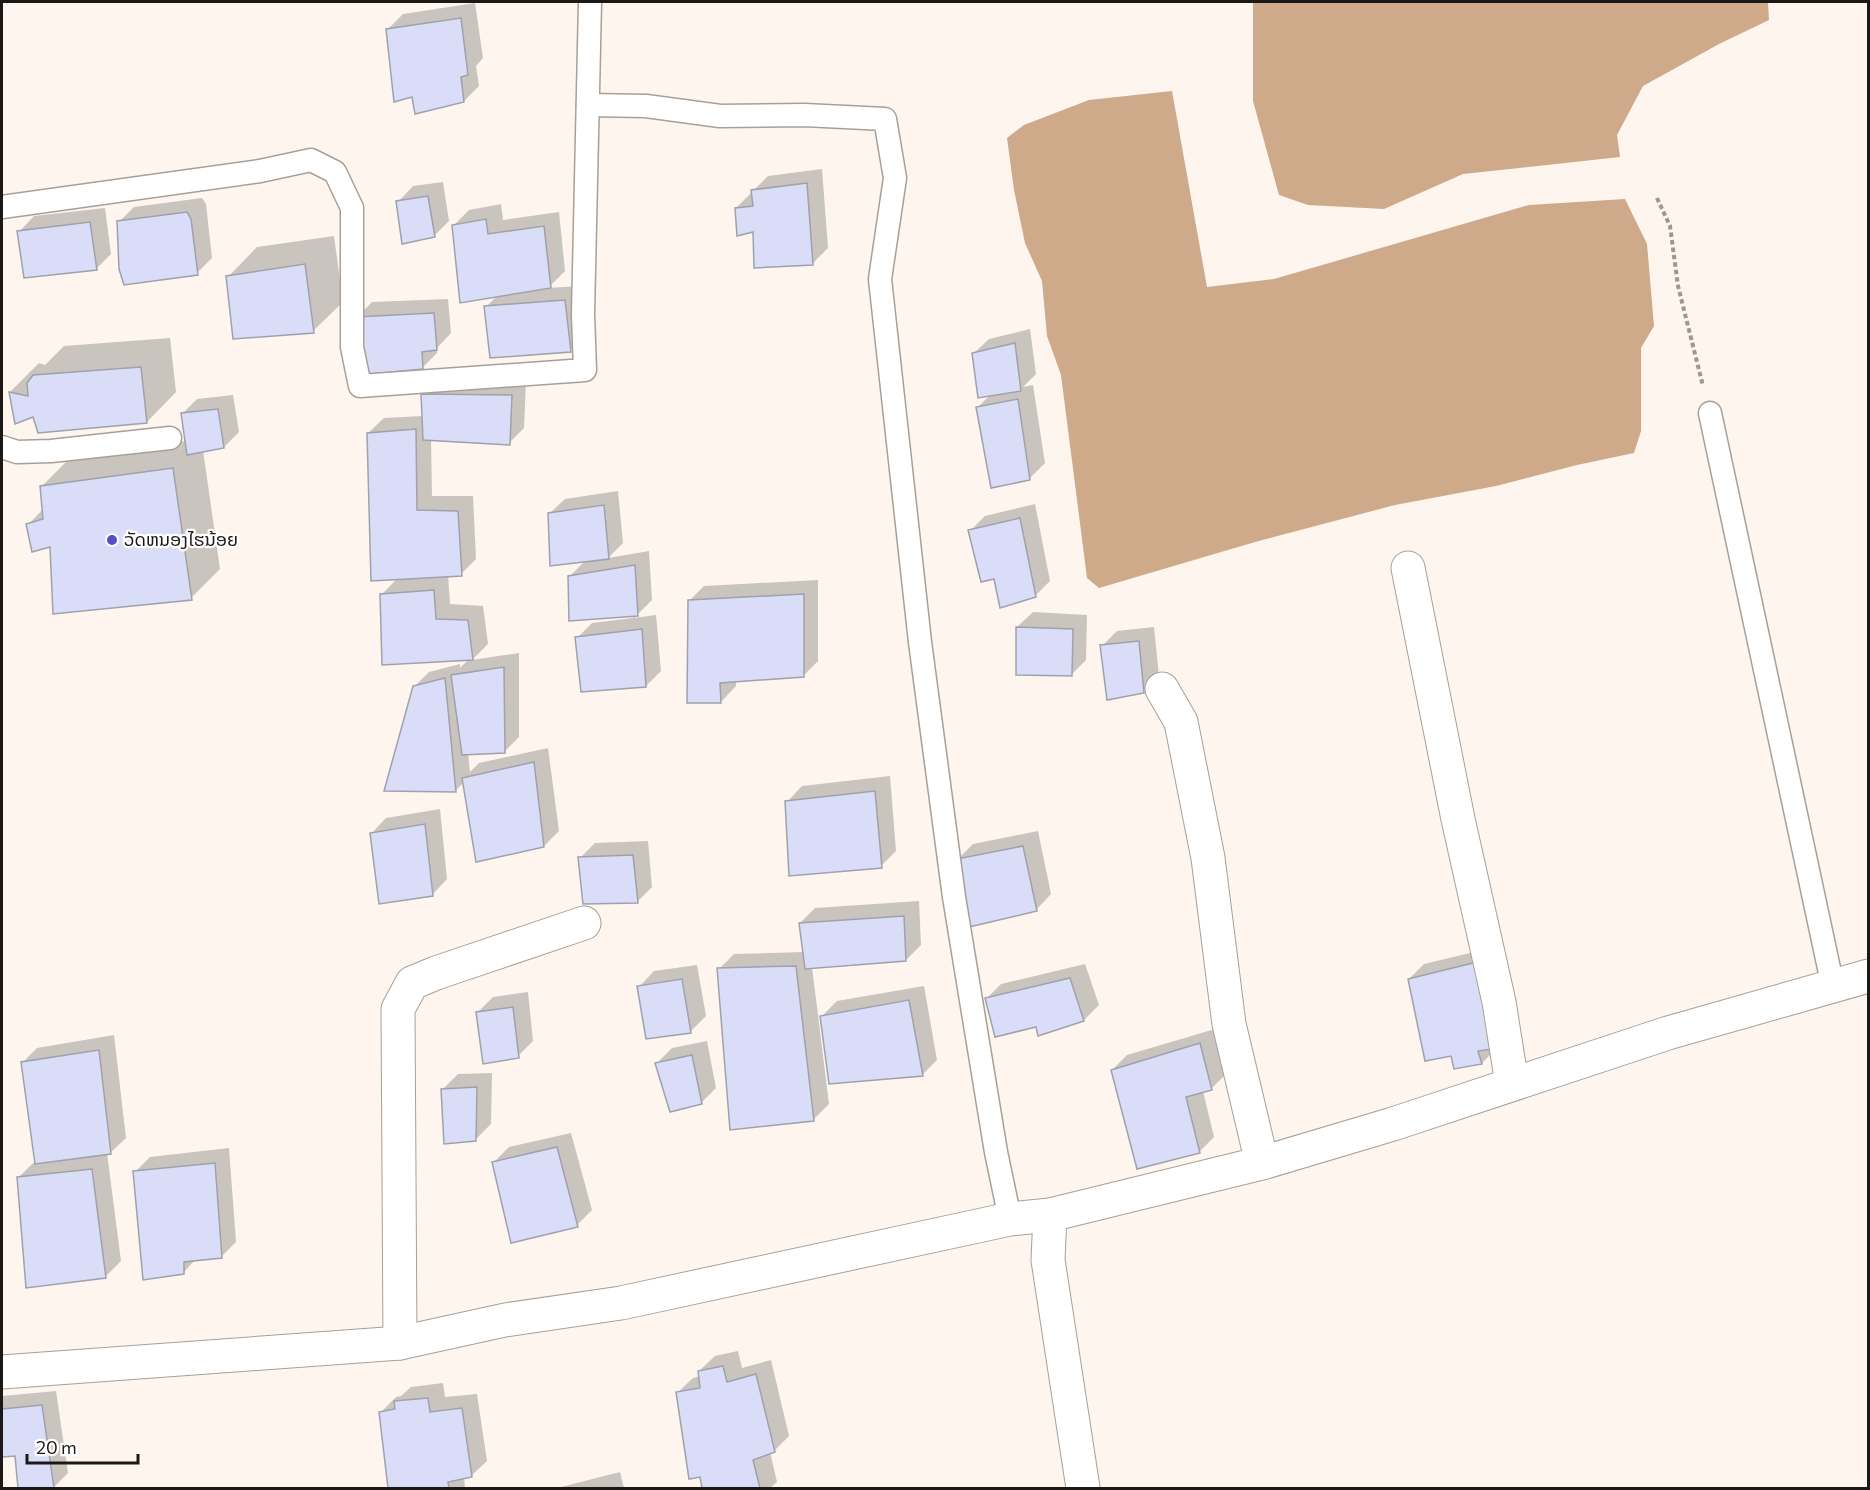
<svg xmlns="http://www.w3.org/2000/svg" width="1870" height="1490" font-family="Commissioner,'Noto Sans Lao',sans-serif">
<style>
.water{fill:#cea98a}
.shadow{fill:#0003}
.building{fill:#daddf8;stroke:#9fa1ac;stroke-width:1.5}
.lines{fill:none;stroke-linecap:round;stroke-linejoin:round}
.service-casing{stroke:#a99f97;stroke-width:25}
.minor-casing{stroke:#a99f97;stroke-width:35}
.path{stroke:#9d9792;stroke-width:4;stroke-dasharray:4.5 3;stroke-linecap:butt}
.service{stroke:#fff;stroke-width:22}
.minor{stroke:#fff;stroke-width:33}
.poi-dot{fill:#554ec5;stroke:#fff;stroke-width:2}
.labels{text-anchor:middle;stroke-width:4.5;stroke-linejoin:round;paint-order:stroke}
.poi-label{font-size:18px;fill:#1c1815;stroke:#fff;text-anchor:start}
</style>
<rect width="100%" height="100%" fill="#fdf5ee"/>
<g class="water">
<polygon points="1253,2 1768,2 1769,20 1719,44 1643,86 1617,135 1620,157 1463,174 1384,209 1308,205 1279,195 1253,101"/>
<polygon points="1172,91 1207,287 1274,279 1529,205 1625,199 1647,244 1654,326 1641,348 1641,431 1634,453 1577,465 1496,486 1395,505 1255,542 1099,588 1087,578 1061,375 1047,336 1042,281 1025,243 1014,190 1007,138 1024,125 1089,100"/>
</g>
<g class="shadow">
<polygon points="475,3 483,58 476,66 479,86 464,101 413,96 388,29 403,14"/>
<polygon points="822,169 828,248 813,263 755,231 736,208 768,176"/>
<polygon points="443,182 449,221 434,236 398,202 413,186"/>
<polygon points="202,198 206,204 212,258 197,273 119,222 134,207"/>
<polygon points="501,204 503,220 559,212 565,271 548,288 580,286 585,335 570,350 486,307 498,295 454,225 469,210"/>
<polygon points="105,208 111,254 96,269 19,232 34,216"/>
<polygon points="334,236 343,302 313,331 228,277 257,247"/>
<polygon points="448,299 451,333 437,348 437,353 422,368 357,317 372,302"/>
<polygon points="1030,329 1036,374 1023,387 1033,385 1045,463 1030,478 978,407 990,395 973,354 989,339"/>
<polygon points="170,338 176,392 147,422 34,415 10,392 39,363 45,365 64,346"/>
<polygon points="437,380 526,381 524,428 509,443 431,439 432,496 473,496 476,559 461,574 448,575 450,604 483,606 488,644 472,660 519,653 519,737 504,752 468,753 470,772 479,763 548,748 559,831 544,846 464,782 456,790 414,687 429,672 460,664 460,668 469,659 381,595 398,578 368,433 384,418 423,416 422,395"/>
<polygon points="233,395 239,432 224,447 203,450 220,569 191,598 51,545 28,525 43,509 42,486 71,457 186,441 182,414 197,399"/>
<polygon points="618,491 623,543 608,558 649,551 652,600 634,618 656,615 661,671 646,686 577,638 592,623 633,618 633,615 569,577 586,560 549,514 565,499"/>
<polygon points="1035,504 1050,581 1035,596 995,577 970,531 985,516"/>
<polygon points="818,580 818,661 803,676 736,680 736,686 721,702 689,601 704,586"/>
<polygon points="1033,612 1087,615 1086,660 1071,675 1017,627"/>
<polygon points="1154,627 1159,676 1144,691 1102,646 1117,631"/>
<polygon points="890,776 896,851 881,866 787,802 802,786"/>
<polygon points="440,809 447,879 432,895 371,834 386,818"/>
<polygon points="1038,831 1051,894 1036,910 958,859 973,844"/>
<polygon points="648,841 652,887 637,902 580,858 595,843"/>
<polygon points="919,901 921,945 906,960 812,967 829,1104 814,1119 719,969 734,954 804,952 800,923 815,908"/>
<polygon points="1491,948 1497,1048 1482,1063 1455,1068 1452,1055 1409,979 1424,964"/>
<polygon points="1085,964 1099,1005 1084,1020 1037,1025 986,999 1001,984"/>
<polygon points="697,965 706,1016 691,1031 647,1037 639,987 654,971"/>
<polygon points="924,986 937,1060 922,1075 822,1016 837,1001"/>
<polygon points="528,992 533,1041 518,1056 478,1012 493,997"/>
<polygon points="1215,1029 1227,1073 1211,1089 1203,1091 1214,1137 1199,1152 1112,1070 1127,1055"/>
<polygon points="114,1035 126,1138 110,1153 107,1153 121,1261 106,1276 18,1178 33,1163 37,1162 22,1063 37,1048"/>
<polygon points="707,1041 716,1088 701,1103 657,1063 672,1048"/>
<polygon points="492,1073 491,1124 476,1139 443,1089 458,1074"/>
<polygon points="571,1133 592,1210 577,1225 494,1162 509,1147"/>
<polygon points="229,1148 236,1242 221,1257 196,1259 183,1273 135,1172 150,1157"/>
<polygon points="738,1351 742,1368 771,1360 789,1436 774,1451 770,1452 777,1482 770,1488 704,1488 677,1393 693,1378 700,1376 699,1371 715,1356"/>
<polygon points="443,1383 445,1397 477,1394 487,1461 471,1476 464,1477 465,1488 389,1488 381,1412 396,1397 401,1396 411,1387"/>
<polygon points="56,1391 68,1473 53,1488 19,1488 16,1455 2,1456 2,1396"/>
<polygon points="620,1472 624,1488 559,1488 561,1487"/>
</g>
<g class="building">
<polygon points="461,18 468,75 461,77 464,102 415,114 412,97 394,102 386,29"/>
<polygon points="807,183 813,265 754,268 753,232 737,236 735,208 753,206 751,190"/>
<polygon points="428,196 435,237 402,244 396,201"/>
<polygon points="187,212 191,219 198,275 124,285 119,269 117,221"/>
<polygon points="486,219 488,234 544,226 551,288 460,303 452,225"/>
<polygon points="90,222 97,270 24,278 17,231"/>
<polygon points="305,264 314,333 233,339 226,276"/>
<polygon points="565,300 571,352 490,358 484,306"/>
<polygon points="434,313 437,350 422,352 423,369 362,375 355,317"/>
<polygon points="1015,343 1021,391 978,398 972,353"/>
<polygon points="141,367 147,423 38,433 33,417 15,424 9,392 28,396 27,383 33,375"/>
<polygon points="421,394 512,395 510,445 423,440"/>
<polygon points="1018,399 1030,480 991,488 976,407"/>
<polygon points="218,409 224,448 187,455 181,413"/>
<polygon points="416,429 417,510 458,511 462,576 371,581 367,433"/>
<polygon points="173,468 192,600 53,614 50,547 32,552 26,524 43,519 40,486"/>
<polygon points="604,505 609,559 550,566 548,513"/>
<polygon points="1020,518 1036,597 1000,608 994,579 981,582 968,530"/>
<polygon points="635,565 638,616 569,621 568,576"/>
<polygon points="434,590 436,619 468,620 473,660 382,665 380,594"/>
<polygon points="804,594 804,677 720,683 721,703 687,703 688,600"/>
<polygon points="1016,627 1073,629 1072,676 1016,675"/>
<polygon points="642,629 646,687 581,692 575,637"/>
<polygon points="1139,641 1144,693 1107,700 1100,645"/>
<polygon points="504,667 505,753 462,755 451,675"/>
<polygon points="445,678 456,792 384,791 413,686"/>
<polygon points="534,762 544,847 476,862 462,778"/>
<polygon points="875,791 882,868 789,876 785,801"/>
<polygon points="425,824 433,896 379,904 370,833"/>
<polygon points="1023,846 1037,911 969,927 957,859"/>
<polygon points="633,855 638,903 583,904 578,857"/>
<polygon points="904,916 906,961 805,969 799,923"/>
<polygon points="1477,962 1492,1049 1478,1051 1482,1064 1454,1069 1451,1056 1425,1061 1408,979"/>
<polygon points="796,966 814,1121 730,1130 717,968"/>
<polygon points="1070,978 1084,1021 1038,1036 1036,1027 995,1037 985,998"/>
<polygon points="682,979 691,1033 646,1039 637,986"/>
<polygon points="909,1000 923,1076 829,1084 820,1016"/>
<polygon points="513,1007 519,1058 483,1064 476,1012"/>
<polygon points="1200,1043 1212,1090 1186,1097 1200,1153 1137,1169 1111,1070"/>
<polygon points="99,1050 111,1154 35,1164 21,1062"/>
<polygon points="692,1055 702,1104 670,1112 655,1063"/>
<polygon points="477,1087 476,1141 444,1144 441,1089"/>
<polygon points="557,1147 578,1227 511,1243 492,1162"/>
<polygon points="215,1163 222,1258 184,1262 184,1274 143,1280 133,1171"/>
<polygon points="92,1169 106,1278 26,1288 17,1177"/>
<polygon points="723,1366 727,1382 756,1374 775,1452 753,1460 760,1488 702,1488 700,1477 689,1479 676,1392 700,1388 698,1371"/>
<polygon points="428,1398 430,1412 462,1408 472,1477 448,1482 449,1488 388,1488 379,1412 395,1409 394,1401"/>
<polygon points="42,1405 54,1488 18,1488 15,1456 2,1457 2,1409"/>
</g>
<g class="lines">
<defs>
<g id="service">
<polyline points="588,105 646,106 720,116 804,115 885,119 895,178 880,279 920,642 954,897 996,1152 1010,1219"/>
<polyline points="2,207 260,171 311,160 335,172 352,208 352,347 360,386 585,370 583,314 590,2"/>
<polyline points="1710,413 1833,987"/>
<polyline points="2,447 17,452 51,451 170,438"/>
</g>
<g id="minor">
<polyline points="1408,568 1458,819 1499,1002 1512,1084"/>
<polyline points="1162,689 1181,722 1208,858 1229,1024 1262,1163"/>
<polyline points="1050,1215 1048,1260 1083,1488"/>
<polyline points="400,1343 398,1009 412,983 436,973 584,923"/>
<polyline points="2,1372 400,1343 505,1320 621,1303 1010,1219 1050,1215 1262,1163 1393,1124 1668,1033 1868,976"/>
</g>
</defs>
<use href="#service" class="service-casing"/>
<use href="#minor" class="minor-casing"/>
<polyline class="path" points="1657,198 1670,226 1678,286 1703,386"/>
<use href="#service" class="service"/>
<use href="#minor" class="minor"/>
</g>
<circle class="poi-dot" cx="112" cy="540" r="6"/>
<g class="labels">
<g class="poi-label">
<text x="124" y="546">ວັດຫນອງໄຮນ້ອຍ</text>
</g>
</g>
<rect width="1870" height="1490" fill="none" stroke="#1c1815" stroke-width="6"/>
<path d="M27 1454v9h111v-9" fill="none" stroke="#1c1815" stroke-width="3"/>
<text x="36" y="1454" font-size="18" fill="#1c1815" stroke="#ffffff" stroke-width="4.5" paint-order="stroke">20 m</text>
</svg>
